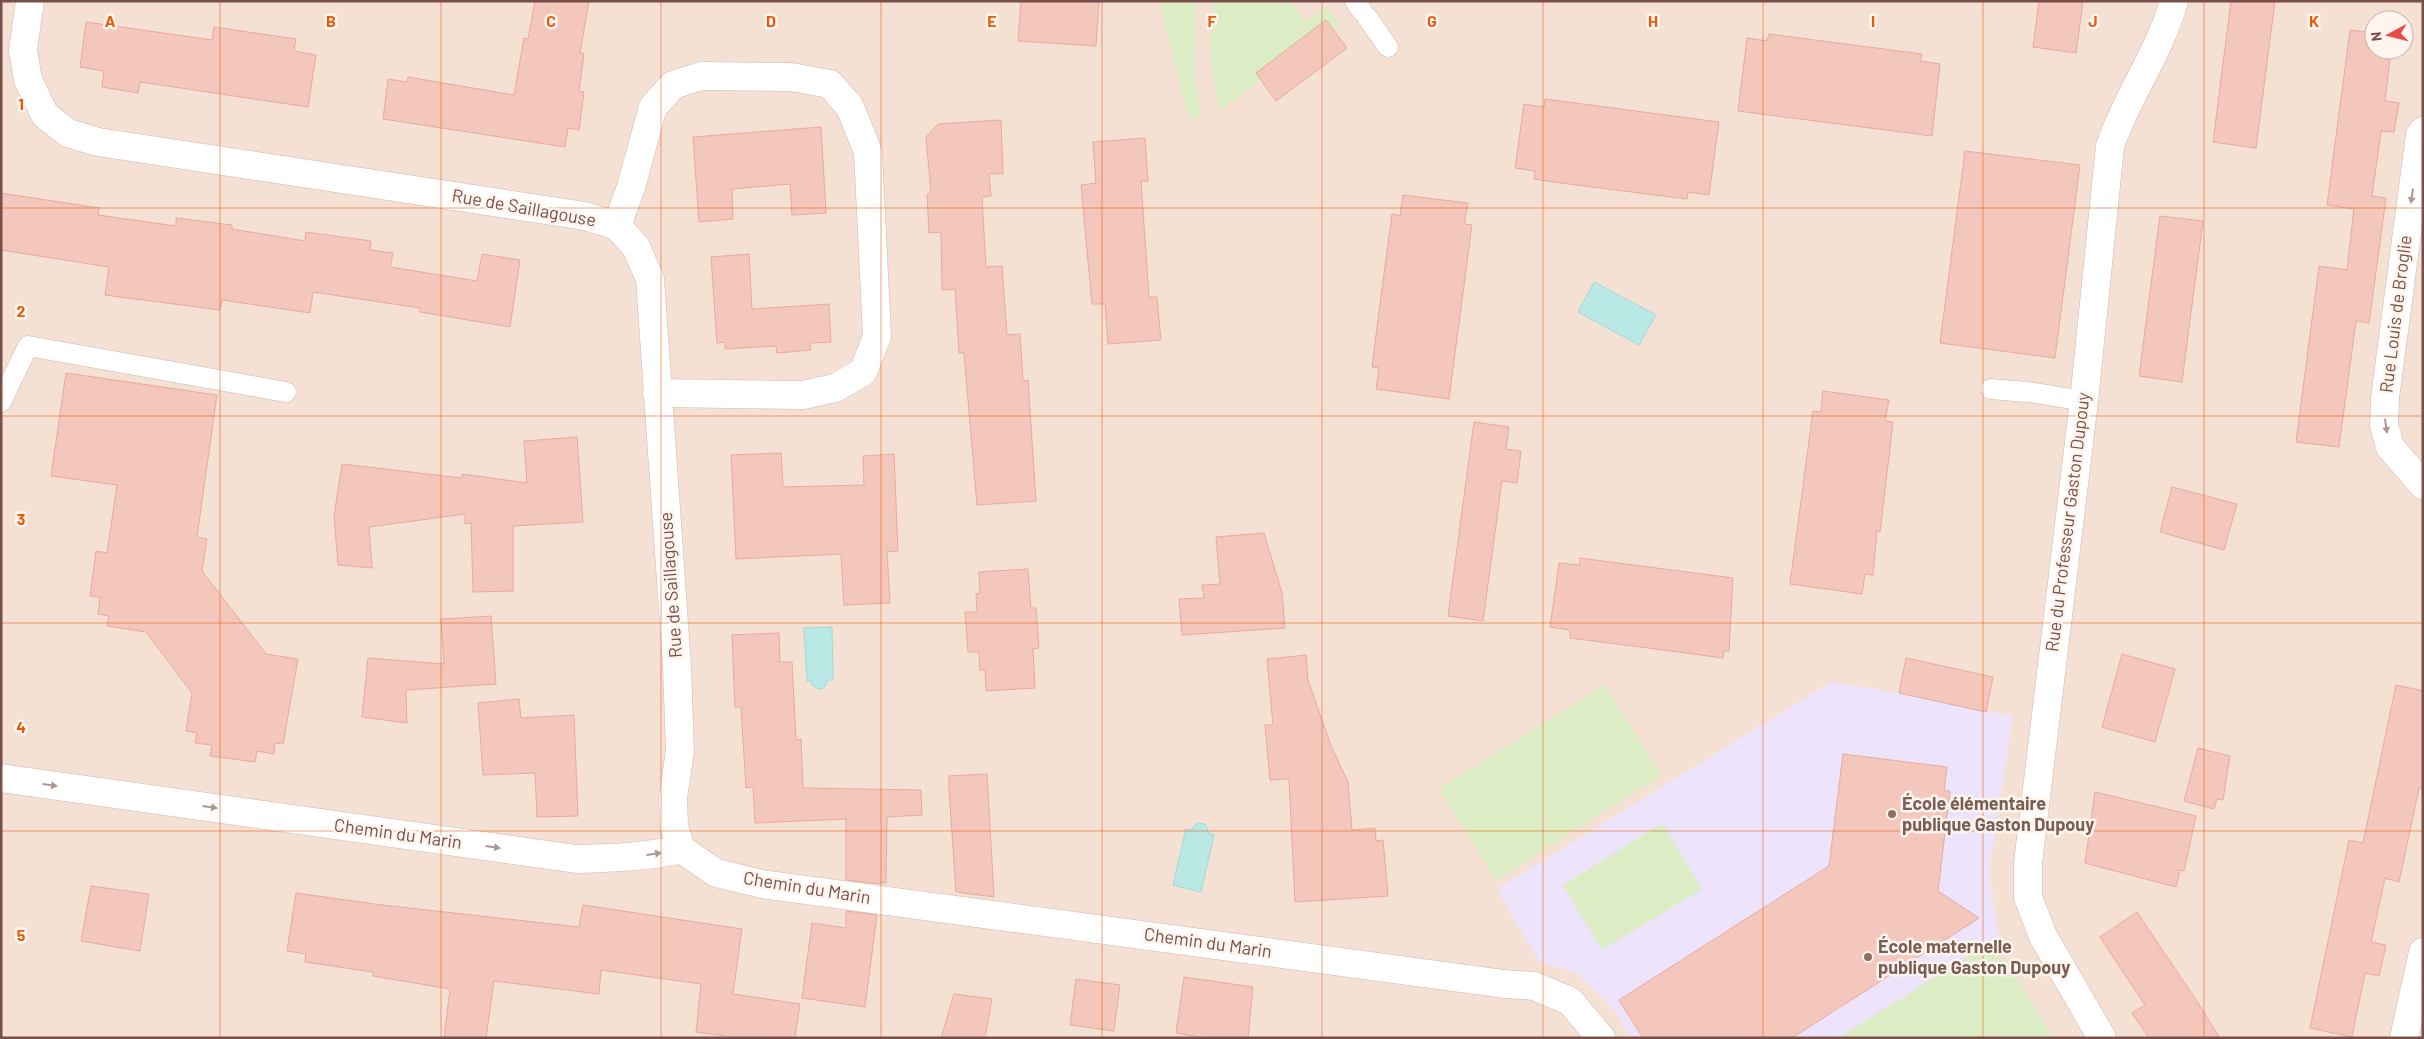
<svg xmlns="http://www.w3.org/2000/svg" width="2424" height="1039" font-family="Barlow,sans-serif">
<style>
.residential{fill:#f5e0d4;fill-rule:evenodd}
.education{fill:#ede3fa}
.green{fill:#dcecc4}
.water{fill:#b9e8e5;stroke:#9fdbd8}
.building{fill:#f4c7bd;stroke:#e7aa9c}
.lines{fill:none;stroke-linecap:round;stroke-linejoin:round}
.lane-casing{stroke:#d2b7ae;stroke-width:21}
.street-casing{stroke:#d2b7ae;stroke-width:29}
.lane{stroke:#fff;stroke-width:20}
.street{stroke:#fff;stroke-width:28}
.oneway{fill:#ae9692}
.grid{fill:none;stroke:#e8590c;stroke-width:1;stroke-opacity:0.55}
.education-dot{fill:#8d6e63;stroke:#fff5ee;stroke-width:2}
.labels{text-anchor:middle;stroke-width:5;stroke-linejoin:round;paint-order:stroke}
.street-label{font-size:18px;fill:#785049;stroke:#fff5ee}
.education-label{font-size:18px;font-weight:bold;fill:#785e54;stroke:#fff5ee;text-anchor:start}
.grid-label{font-size:16px;text-anchor:middle;font-weight:bold;fill:#e8590c;stroke:#fff5ee;stroke-width:5;stroke-linejoin:round;paint-order:stroke}
</style>
<rect width="100%" height="100%" fill="#fdf0e6"/>
<path class="residential" d="M1,1H2423V1038H1ZM2374,20H2404V50H2374Z"/>
<polygon class="education" points="1831,682 1899,693 2013,716 1989,871 1999,937 1838,1038 1631,1038 1610,1005 1576,973 1539,962 1497,889"/>
<g class="green">
<polygon points="1159,1 1195,1 1194,73 1201,117 1189,120"/>
<polygon points="1212,1 1290,1 1305,22 1326,6 1340,26 1333,30 1326,20 1256,73 1261,80 1219,111 1211,60"/>
<polygon points="1604,685 1662,775 1496,880 1439,789"/>
<polygon points="1662,823 1702,889 1602,950 1563,885"/>
<polygon points="1979,950 2006,960 2053,1038 1838,1038"/>
</g>
<g class="water">
<polygon points="1594,282 1656,315 1639,345 1578,312"/>
<polygon points="832,627 833,680 828,680 824,688 819,689 812,685 811,681 807,681 804,628"/>
<polygon points="1197,823 1205,824 1209,833 1214,835 1201,892 1173,885 1186,829 1191,830"/>
</g>
<g class="building">
<polygon points="535,1 589,1 580,53 584,54 579,91 584,92 579,130 568,128 565,147 383,119 388,79 407,82 408,77 514,95 524,38 528,39"/>
<polygon points="1021,1 1099,1 1096,46 1018,41"/>
<polygon points="2039,1 2083,1 2076,53 2033,47"/>
<polygon points="2231,1 2275,1 2256,148 2213,142"/>
<polygon points="1326,20 1347,48 1276,101 1256,73"/>
<polygon points="86,22 212,40 214,27 296,39 294,51 316,55 308,107 140,82 138,93 102,87 104,71 80,67"/>
<polygon points="2350,30 2374,33 2374,50 2391,50 2385,101 2399,103 2394,132 2381,131 2372,196 2386,198 2369,323 2356,321 2339,447 2296,442 2319,266 2347,270 2354,209 2327,205"/>
<polygon points="1769,34 1922,54 1920,61 1940,64 1932,136 1738,111 1747,38 1767,41"/>
<polygon points="1545,99 1719,122 1709,195 1688,192 1687,199 1553,182 1534,179 1535,171 1515,168 1524,104 1544,107"/>
<polygon points="1001,120 1003,174 989,174 991,196 982,197 986,267 1002,266 1007,335 1020,334 1023,381 1028,380 1036,501 977,505 964,353 959,353 955,289 942,290 941,232 929,233 927,194 931,193 926,137 938,124"/>
<polygon points="821,127 826,213 792,215 790,184 732,189 733,219 699,222 693,137"/>
<polygon points="1145,138 1148,181 1141,181 1149,297 1157,297 1161,340 1108,344 1105,304 1092,304 1081,185 1096,183 1093,142"/>
<polygon points="1965,151 2080,165 2055,358 1940,343"/>
<polygon points="1,193 99,208 98,215 176,226 176,218 232,225 232,229 305,241 306,232 371,241 370,250 393,253 390,267 477,281 482,254 520,260 510,327 420,312 420,308 313,292 310,313 222,300 220,310 105,295 109,267 1,250"/>
<polygon points="1403,195 1468,203 1464,224 1472,225 1449,399 1376,389 1379,368 1372,367 1378,319 1392,214 1400,216"/>
<polygon points="2160,216 2203,221 2182,382 2139,376"/>
<polygon points="749,254 752,309 829,304 831,342 810,343 811,350 777,353 776,346 725,349 725,342 717,343 711,257"/>
<polygon points="66,373 217,395 197,537 207,539 202,571 266,654 298,659 283,744 275,743 274,754 257,751 255,762 210,756 212,745 195,743 197,733 186,731 192,693 146,632 107,626 109,616 98,614 100,597 90,596 96,551 107,553 117,485 51,476"/>
<polygon points="1823,391 1889,400 1885,421 1893,422 1880,532 1877,530 1873,575 1865,574 1862,594 1790,584 1813,411 1821,412"/>
<polygon points="1474,422 1509,427 1506,449 1521,451 1517,483 1502,481 1483,621 1448,616"/>
<polygon points="577,437 583,522 513,526 513,591 473,592 471,523 465,524 465,514 369,527 372,568 338,565 334,516 342,464 462,478 462,474 527,483 524,441"/>
<polygon points="781,453 783,487 864,485 863,456 894,454 898,551 887,552 890,603 844,605 841,554 736,559 731,455"/>
<polygon points="2172,487 2237,504 2224,550 2160,532"/>
<polygon points="1264,533 1282,593 1285,628 1182,635 1179,599 1204,598 1202,585 1220,584 1216,537"/>
<polygon points="1580,558 1733,578 1729,651 1724,651 1723,658 1648,648 1570,638 1570,630 1550,627 1559,563 1580,565"/>
<polygon points="1028,569 1031,608 1036,608 1039,648 1033,649 1035,688 986,691 985,670 980,670 979,652 968,652 965,612 977,612 976,594 980,593 979,572"/>
<polygon points="491,616 496,684 406,690 407,723 362,717 368,658 444,664 441,619"/>
<polygon points="779,633 780,662 792,662 796,740 801,739 803,788 921,790 922,815 887,817 886,883 881,882 881,884 846,880 846,819 755,823 753,787 746,788 741,707 735,707 732,635"/>
<polygon points="2122,654 2175,669 2155,742 2102,727"/>
<polygon points="1306,655 1308,680 1331,746 1348,782 1352,830 1375,828 1376,841 1383,840 1388,896 1295,902 1289,779 1270,780 1265,725 1273,725 1267,659"/>
<polygon points="1906,658 1993,677 1986,712 1899,693"/>
<polygon points="2396,685 2423,691 2423,789 2419,788 2399,882 2385,878 2371,942 2386,945 2379,976 2365,973 2352,1037 2310,1028 2349,840 2363,843"/>
<polygon points="519,699 521,718 574,715 578,816 537,817 535,773 483,775 478,703"/>
<polygon points="2198,748 2230,756 2223,800 2217,799 2214,809 2184,801"/>
<polygon points="1843,754 1947,767 1944,791 1950,791 1938,891 1979,918 1792,1038 1643,1038 1619,1000 1829,866"/>
<polygon points="987,774 994,897 956,892 949,789 949,776"/>
<polygon points="2095,792 2196,816 2184,871 2180,870 2176,887 2085,863"/>
<polygon points="91,886 149,894 140,951 81,941"/>
<polygon points="296,893 382,905 579,927 583,905 742,929 733,994 800,1004 795,1038 726,1038 726,1036 696,1032 701,984 601,970 599,994 494,981 486,1038 444,1038 450,989 373,976 373,972 305,962 306,954 287,951"/>
<polygon points="846,911 877,915 865,1007 802,998 812,923 846,928"/>
<polygon points="2137,912 2198,1003 2220,1038 2149,1038 2132,1013 2145,1005 2100,937"/>
<polygon points="1184,977 1253,987 1248,1038 1205,1038 1176,1033"/>
<polygon points="1076,979 1120,985 1114,1031 1070,1025"/>
<polygon points="954,994 992,999 985,1038 941,1038"/>
</g>
<g class="lines">
<defs>
<g id="lane">
<polyline points="1355,1 1362,11"/>
<polyline points="1367,17 1388,47"/>
<polyline points="1991,389 2027,392"/>
<polyline points="2035,393 2084,401"/>
<polyline points="1,402 28,346 286,392"/>
</g>
<g id="street">
<polyline points="30,1 23,50 28,80 45,115 68,133 98,142 585,216 617,226 636,247 650,279 677,667 680,751 673,798 674,826 681,849"/>
<polyline points="2423,131 2420,135 2385,398 2384,425 2390,447 2423,485"/>
<polyline points="617,226 631,187 653,107 673,85 701,76 791,77 830,84 850,107 868,152 877,336 863,372 835,388 803,395 657,393"/>
<path d="M1,778L577,859C613,858 647,857 681,849L716,873L762,884L1504,984L1534,986L1570,1001L1601,1038"/>
<path d="M2102,1038L2043,936L2028,897V863L2084,401L2110,146C2127,96 2160,52 2174,1"/>
<polyline points="2404,1038 2423,952"/>
</g>
</defs>
<use href="#lane" class="lane-casing"/>
<use href="#street" class="street-casing"/>
<use href="#lane" class="lane"/>
<use href="#street" class="street"/>
</g>
<defs><path id="oneway-solid" d="M-6-.8H1V-3.2L6.5 0L1 3.2V.8H-6Z" transform="scale(1.25)"/></defs>
<g class="oneway">
<use href="#oneway-solid" transform="translate(2412 196) rotate(98)"/>
<use href="#oneway-solid" transform="translate(2386 426) rotate(82)"/>
<use href="#oneway-solid" transform="translate(50 785) rotate(8)"/>
<use href="#oneway-solid" transform="translate(210 807) rotate(8)"/>
<use href="#oneway-solid" transform="translate(493 847) rotate(8)"/>
<use href="#oneway-solid" transform="translate(654 854) rotate(-8)"/>
</g>
<path class="grid" d="M220,1V1038M441,1V1038M661,1V1038M881,1V1038M1102,1V1038M1322,1V1038M1543,1V1038M1763,1V1038M1983,1V1038M2204,1V1038M1,208H2423M1,416H2423M1,623H2423M1,831H2423"/>
<g class="education-dot">
<circle cx="1892" cy="814" r="5"/>
<circle cx="1868" cy="957" r="5"/>
</g>
<g class="labels">
<g class="street-label">
<text transform="translate(524 208) rotate(10)" y="6">Rue de Saillagouse</text>
<text transform="translate(2396 314) rotate(-83)" y="6">Rue Louis de Broglie</text>
<text transform="translate(2068 522) rotate(-83)" y="6">Rue du Professeur Gaston Dupouy</text>
<text transform="translate(671 585) rotate(-94)" y="6">Rue de Saillagouse</text>
<text transform="translate(398 834) rotate(8)" y="6">Chemin du Marin</text>
<text transform="translate(807 888) rotate(9)" y="6">Chemin du Marin</text>
<text transform="translate(1208 943) rotate(8)" y="6">Chemin du Marin</text>
</g>
<g class="education-label">
<text x="1902" y="810">École élémentaire<tspan x="1902" dy="21">publique Gaston Dupouy</tspan></text>
<text x="1878" y="953">École maternelle<tspan x="1878" dy="21">publique Gaston Dupouy</tspan></text>
</g>
</g>
<g class="grid-label">
<text x="110" y="27">A</text>
<text x="331" y="27">B</text>
<text x="551" y="27">C</text>
<text x="771" y="27">D</text>
<text x="992" y="27">E</text>
<text x="1212" y="27">F</text>
<text x="1432" y="27">G</text>
<text x="1653" y="27">H</text>
<text x="1873" y="27">I</text>
<text x="2093" y="27">J</text>
<text x="2314" y="27">K</text>
<text x="21" y="110">1</text>
<text x="21" y="317">2</text>
<text x="21" y="525">3</text>
<text x="21" y="733">4</text>
<text x="21" y="941">5</text>
</g>
<rect width="2424" height="1039" fill="none" stroke="#785049" stroke-width="5"/>
<g transform="translate(2389 35) rotate(263)"><circle r="24" fill="#fff5ee" stroke="#c9b3ac"/>
<path d="M0-4L9 19L0 12L-9 19Z" fill="#ec4a46"/>
<text y="-8" font-size="14" font-weight="bold" text-anchor="middle" fill="#785049">N</text>
</g>
</svg>
